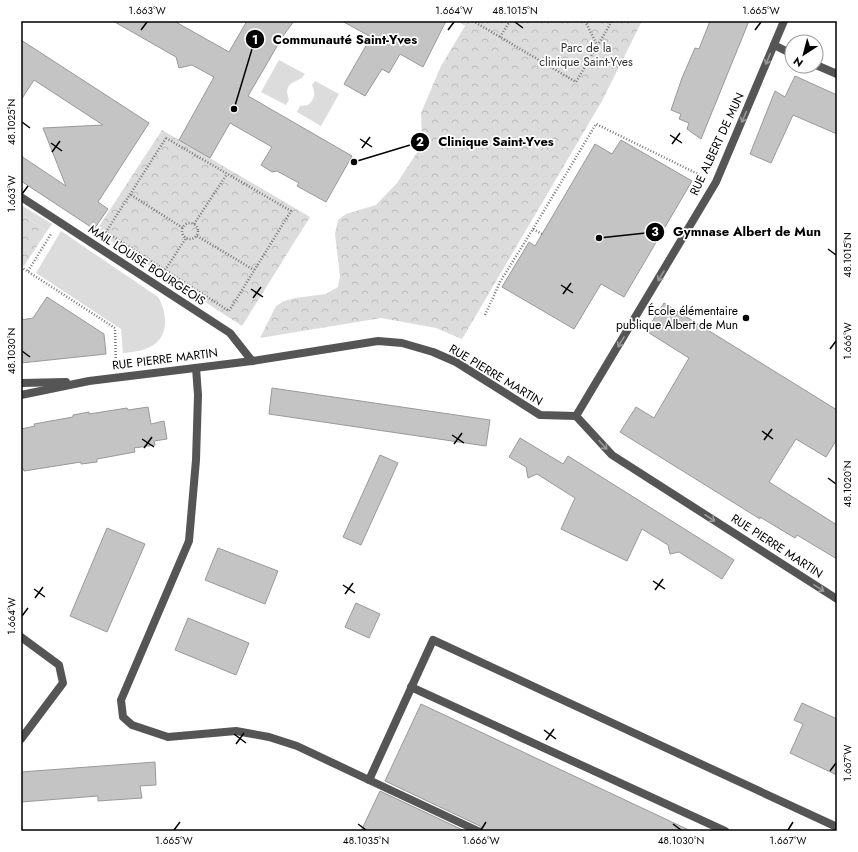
<svg xmlns="http://www.w3.org/2000/svg" width="858" height="852" font-family="Jost,sans-serif">
<style>
.grass{fill:#dcdcdc}
.forest{fill:url(#forest-crowns)}
.building{fill:#c4c4c4;stroke:#999}
.lines{fill:none;stroke-linecap:round;stroke-linejoin:round}
.path{stroke:#777;stroke-width:2.5;stroke-dasharray:1 2;stroke-linecap:butt}
.lane{stroke:#555;stroke-width:8}
.street{stroke:#555;stroke-width:8}
.oneway{stroke:#999}
.ticks{fill:none;stroke:#000;stroke-width:1.5}
.poi-dot{fill:#000;stroke:#fff;stroke-width:1.5}
.labels{text-anchor:middle;stroke-width:3.5;stroke-linejoin:round;paint-order:stroke}
.park-label{font-size:12px;fill:#333;stroke:#fff}
.street-label{font-size:12px;fill:#000;stroke:#fff}
.poi-label{font-size:12px;fill:#000;stroke:#fff;text-anchor:end}
.leader{fill:none;stroke:#000;stroke-width:1.5}
.callout-dot{fill:#000;stroke:#fff;stroke-width:1.5}
.mark-label{font-size:12px;text-anchor:middle;font-weight:bold;fill:#fff}
.callout-label{font-size:13px;text-anchor:middle;font-weight:bold;fill:#000;stroke:#fff;stroke-width:3.5;stroke-linejoin:round;paint-order:stroke}
.neatline{fill:none;stroke:#000;stroke-width:1.5}
.ticks-label{font-size:10px;text-anchor:middle;fill:#000}
</style>
<defs>
<pattern id="forest-crowns" width="20" height="18" patternUnits="userSpaceOnUse"><rect width="20" height="18" fill="#dcdcdc"/><path d="M2 6a3 3 0 1 1 6 0M12 15a3 3 0 1 1 6 0" fill="none" stroke="#bbb"/></pattern>
</defs>
<rect width="100%" height="100%" fill="#fff"/>
<g class="grass">
<path d="M279,60L305,74C298,85 282,79 289,100L286,105L261,92Z"/>
<path d="M315,81L339,94L321,126L297,112L300,106L308,105C315,99 316,93 312,85Z"/>
<polygon points="21,205 52,224 47,231 21,214"/>
<path d="M61,231L158,297C169,315 169,342 145,349C138,352 130,352 123,353L121,329L36,273Z"/>
</g>
<g class="forest">
<polygon points="458,21 642,21 602,101 462,339 436,328 381,318 260,338 276,306 284,301 295,298 326,294 338,287 340,276 335,234 338,220 346,214 376,205 397,183 422,145 421,113 441,66 465,26"/>
<polygon points="162,130 310,217 242,326 96,231"/>
<polygon points="21,214 47,231 24,266 21,264"/>
</g>
<g class="building">
<polygon points="113,21 174,21 229,52 247,21 294,21 283,36 248,96 352,156 326,202 297,186 299,183 277,171 272,172 261,165 272,147 230,123 210,158 179,140 214,77 192,65 179,68 176,57"/>
<polygon points="342,21 446,21 423,67 400,54 389,73 382,69 365,96 344,84 371,37"/>
<polygon points="710,21 749,21 701,139 687,129 689,123 679,119 681,114 671,110 682,78 695,48 699,49"/>
<polygon points="21,40 149,123 98,202 108,209 94,229 21,181 21,156 66,186 43,128 103,125 34,80 21,100"/>
<polygon points="795,76 837,95 837,134 793,115 771,163 750,154 775,91 785,97"/>
<polygon points="621,140 692,181 624,297 601,284 574,329 502,287 529,242 535,246 595,144 612,154"/>
<polygon points="47,297 104,334 106,354 21,363 21,320 33,318"/>
<polygon points="664,303 837,410 837,439 826,457 796,439 769,482 837,525 837,559 797,535 795,538 760,517 760,519 620,432 636,407 654,418 689,358 646,331"/>
<polygon points="272,388 490,420 486,446 269,414"/>
<polygon points="148,407 151,424 164,421 167,439 154,441 155,445 134,448 135,452 97,459 97,462 81,464 81,462 24,471 23,468 21,468 21,429 35,426 34,424 73,417 73,415 89,412 89,414 127,408 128,410"/>
<polygon points="520,438 563,464 568,456 734,560 722,579 679,552 670,554 668,545 642,529 627,561 561,529 575,498 537,474 528,478 526,467 509,457"/>
<polygon points="380,455 398,463 361,545 343,537"/>
<polygon points="107,528 145,544 107,632 70,616"/>
<polygon points="218,548 278,571 265,604 205,580"/>
<polygon points="356,603 380,614 369,638 345,627"/>
<polygon points="188,618 249,643 236,675 175,650"/>
<polygon points="802,703 837,719 837,775 790,753 803,724 794,720"/>
<polygon points="421,704 691,831 483,831 480,826 385,781"/>
<polygon points="155,762 156,785 140,786 142,798 98,801 98,796 21,802 21,772"/>
<polygon points="380,791 465,831 361,831"/>
</g>
<g class="lines">
<g class="path">
<polyline points="473,21 576,82 612,21"/>
<polyline points="585,21 597,45"/>
<polyline points="500,37 510,21"/>
<polygon points="166,138 291,211 229,311 106,232"/>
<polyline points="131,195 183,228"/>
<circle cx="190" cy="231" r="8"/>
<polyline points="194,224 227,174"/>
<polyline points="533,229 596,124 702,176"/>
<polyline points="197,236 254,270"/>
<polyline points="21,267 115,328 116,364"/>
<polyline points="165,270 186,238"/>
<polyline points="28,271 51,234"/>
<polyline points="485,315 500,282 533,229 542,234"/>
</g>
<g class="lane">
<polyline points="196,368 198,395 196,460 189,541 121,700 123,717 132,725 168,737 236,731 269,737 297,746 369,780 433,640 837,827"/>
<polyline points="21,637 59,665 63,683 21,739"/>
<polyline points="411,687 725,831"/>
<polyline points="369,780 478,831"/>
</g>
<g class="street">
<polyline points="774,45 792,54"/>
<polyline points="816,65 837,74"/>
<polyline points="21,197 230,333 252,361"/>
<polyline points="21,383 66,382"/>
<polyline points="21,395 89,381 252,361 378,341 402,343 433,352 456,362 540,415 576,416 612,455 837,599"/>
<polyline points="576,416 716,182 784,21"/>
</g>
</g>
<defs><path id="oneway-shaft" d="M-6 0H5M1.5-3L5.5 0L1.5 3" fill="none" stroke-width="1.6" stroke-linecap="round" stroke-linejoin="round"/></defs>
<g class="oneway">
<use href="#oneway-shaft" transform="translate(768 59) rotate(113)"/>
<use href="#oneway-shaft" transform="translate(744 117) rotate(113)"/>
<use href="#oneway-shaft" transform="translate(661 276) rotate(121)"/>
<use href="#oneway-shaft" transform="translate(621 342) rotate(121)"/>
<use href="#oneway-shaft" transform="translate(603 445) rotate(48)"/>
<use href="#oneway-shaft" transform="translate(710 518) rotate(33)"/>
<use href="#oneway-shaft" transform="translate(819 588) rotate(32)"/>
</g>
<path class="ticks" d="M515,22L523,28M141,30L147,22M448,30L454,22M755,30L761,22M22,122L30,128M670,135L682,143M360,139L372,147M51,143L62,151M672,144L680,133M362,148L370,137M52,152L60,141M22,194L28,186M828,249L836,255M561,285L573,293M251,289L263,297M563,294L571,283M253,298L261,287M830,349L836,341M22,351L30,357M762,431L773,439M452,435L464,443M142,439L154,447M764,440L772,429M454,444L462,433M144,448L152,437M828,478L836,484M653,581L665,589M343,585L355,593M34,589L45,597M655,590L663,579M345,594L353,583M35,598L43,587M22,616L28,608M544,730L556,739M234,734L246,743M546,740L554,729M236,744L244,733M830,771L836,763M358,824L366,830M673,824L681,830M174,830L180,822M481,830L486,822M788,830L793,822"/>
<circle class="poi-dot" cx="746" cy="318" r="4"/>
<g class="labels">
<g class="park-label">
<text x="586" y="52">Parc de la<tspan x="586" dy="14">clinique Saint-Yves</tspan></text>
</g>
<g class="street-label">
<text transform="translate(717 144) rotate(-65)" y="4">RUE ALBERT DE MUN</text>
<text transform="translate(147 265) rotate(33)" y="4">MAIL LOUISE BOURGEOIS</text>
<text transform="translate(165 359) rotate(-7)" y="4">RUE PIERRE MARTIN</text>
<text transform="translate(496 375) rotate(31)" y="4">RUE PIERRE MARTIN</text>
<text transform="translate(777 546) rotate(33)" y="4">RUE PIERRE MARTIN</text>
</g>
<g class="poi-label">
<text x="738" y="315">École élémentaire<tspan x="738" dy="14">publique Albert de Mun</tspan></text>
</g>
</g>
<path class="leader" d="M234 109L255 39M354 162L420 142M599 238L655 232"/>
<g class="callout-dot">
<circle cx="234" cy="109" r="4"/>
<circle cx="354" cy="162" r="4"/>
<circle cx="599" cy="238" r="4"/>
<circle cx="255" cy="39" r="10"/>
<circle cx="420" cy="142" r="10"/>
<circle cx="655" cy="232" r="10"/>
</g>
<g class="mark-label">
<text x="255" y="44">1</text>
<text x="420" y="146">2</text>
<text x="655" y="236">3</text>
</g>
<g class="callout-label">
<text x="345" y="44">Communauté Saint-Yves</text>
<text x="496" y="146">Clinique Saint-Yves</text>
<text x="747" y="236">Gymnase Albert de Mun</text>
</g>
<rect width="858" height="852" fill="none" stroke="#ffffff" stroke-width="44"/>
<g transform="translate(804 54) rotate(216)"><circle r="19" fill="#ffffff" stroke="#999999"/>
<path d="M0-3L7 15L0 10L-7 15Z" fill="#000000"/>
<text y="-6" font-size="11" font-weight="bold" text-anchor="middle" fill="#000000">N</text>
</g>
<rect x="22" y="22" width="814" height="808" class="neatline"/>
<g class="ticks-label">
<text x="147" y="14">1.663°W</text>
<text x="454" y="14">1.664°W</text>
<text x="515" y="14">48.1015°N</text>
<text x="761" y="14">1.665°W</text>
<text transform="translate(11 122) rotate(-90)" y="4">48.1025°N</text>
<text transform="translate(11 194) rotate(-90)" y="4">1.663°W</text>
<text transform="translate(847 255) rotate(-90)" y="4">48.1015°N</text>
<text transform="translate(847 341) rotate(-90)" y="4">1.666°W</text>
<text transform="translate(11 351) rotate(-90)" y="4">48.1030°N</text>
<text transform="translate(847 484) rotate(-90)" y="4">48.1020°N</text>
<text transform="translate(11 616) rotate(-90)" y="4">1.664°W</text>
<text transform="translate(847 763) rotate(-90)" y="4">1.667°W</text>
<text x="174" y="844">1.665°W</text>
<text x="366" y="844">48.1035°N</text>
<text x="481" y="844">1.666°W</text>
<text x="681" y="844">48.1030°N</text>
<text x="788" y="844">1.667°W</text>
</g>
</svg>
